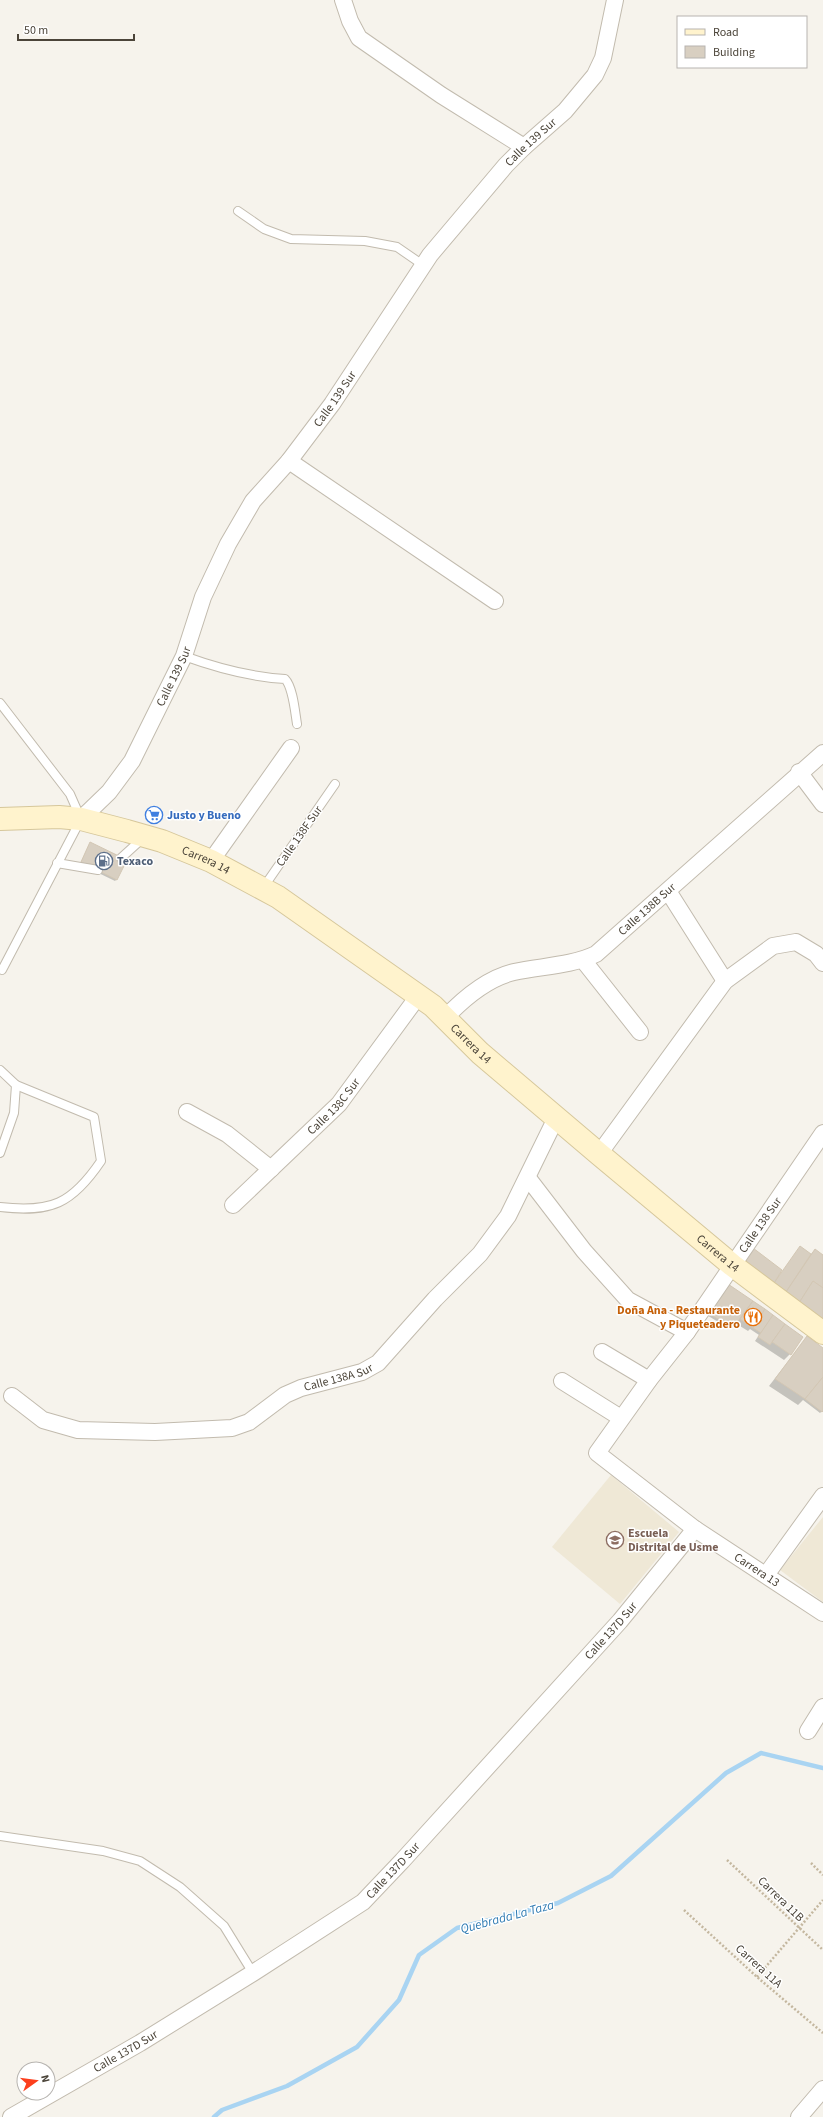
<svg xmlns="http://www.w3.org/2000/svg" width="823" height="2117" font-family="'Source Sans 3',sans-serif">
<style>
.education{fill:#efe8d6}
.shadow{fill:#0003}
.lines{fill:none;stroke-linecap:round;stroke-linejoin:round}
.stream{stroke:#a9d4f2;stroke-width:4.5}
.building{fill:#d8cfc1;stroke:#d3c7b4}
.lane-casing{stroke:#c2bbae;stroke-width:10}
.street-casing{stroke:#c2bbae;stroke-width:18}
.secondary-casing{stroke:#d6c79b;stroke-width:24}
.path{stroke:#c4b79f;stroke-width:2.5;stroke-dasharray:2 2;stroke-linecap:butt}
.lane{stroke:#fff;stroke-width:8}
.street{stroke:#fff;stroke-width:16}
.secondary{stroke:#fff3cd;stroke-width:22}
.labels{text-anchor:middle;stroke-width:3;stroke-linejoin:round;paint-order:stroke}
.street-label{font-size:12px;fill:#4b4439;stroke:#fff}
.shop-label{font-size:12px;font-weight:bold;fill:#366cbe;stroke:#fff;text-anchor:start}
.service-label{font-size:12px;font-weight:bold;fill:#4e5e75;stroke:#fff;text-anchor:start}
.food-label{font-size:12px;font-weight:bold;fill:#c56008;stroke:#fff;text-anchor:end}
.education-label{font-size:12px;font-weight:bold;fill:#785e54;stroke:#fff;text-anchor:start}
.water-label{font-size:13px;font-style:italic;fill:#2e7ab2;stroke:#fff}
</style>
<rect width="100%" height="100%" fill="#f6f3ec"/>
<g class="education">
<polygon points="611,1475 679,1532 620,1604 552,1547"/>
<polygon points="823,1517 823,1602 780,1570"/>
</g>
<g class="shadow">
<polygon points="89,845 117,879 115,881 80,864"/>
<polygon points="815,1250 823,1256 782,1297 811,1254"/>
<polygon points="726,1283 752,1302 790,1354 784,1360 755,1341 759,1335 750,1329 748,1331 735,1323 730,1329 705,1314"/>
<polygon points="807,1337 823,1350 823,1410 820,1413 803,1400 798,1405 769,1386"/>
</g>
<g class="lines">
<polyline class="stream" points="214,2117 222,2110 287,2086 357,2047 399,2000 419,1955 457,1928 558,1903 611,1876 726,1773 761,1753 823,1768"/>
</g>
<g class="building">
<polygon points="90,842 127,860 117,880 81,862"/>
<polygon points="800,1246 811,1254 786,1292 774,1283"/>
<polygon points="753,1248 782,1270 774,1283 747,1265 746,1257"/>
<polygon points="815,1249 823,1255 823,1288 813,1281 799,1303 786,1292"/>
<polygon points="813,1281 823,1288 823,1320 799,1303"/>
<polygon points="725,1282 753,1301 733,1328 706,1312"/>
<polygon points="753,1301 765,1309 753,1328 740,1319"/>
<polygon points="765,1309 773,1315 761,1333 753,1328"/>
<polygon points="773,1315 785,1324 770,1345 758,1337"/>
<polygon points="785,1324 803,1337 791,1355 772,1342"/>
<polygon points="807,1336 823,1348 823,1377 805,1399 775,1379"/>
<polygon points="823,1377 823,1411 822,1412 805,1399"/>
</g>
<g class="lines">
<defs>
<g id="lane">
<polyline points="238,211 264,229 291,239 365,241 397,247 423,265"/>
<path d="M184,656C217,668 250,677 285,679C293,687 295,712 297,724"/>
<polyline points="0,703 70,794 81,819 2,970"/>
<polyline points="121,858 143,838"/>
<polyline points="57,863 98,870"/>
<polyline points="263,888 335,784"/>
<polyline points="0,1070 16,1085 14,1113 0,1153"/>
<path d="M0,1207C51,1213 72,1204 101,1161L94,1117L16,1085"/>
<polyline points="0,1836 103,1851 140,1861 180,1887 224,1926 253,1973"/>
</g>
<g id="street">
<polyline points="343,0 350,21 359,38 441,95 524,147"/>
<polyline points="289,461 495,601"/>
<polyline points="799,772 823,804"/>
<path id="s1" d="M81,819L109,792L132,761L184,656L203,597L228,544L253,501L289,461L332,404L430,255L506,165L524,147L565,111L595,75L603,58L615,0"/>
<polyline points="211,861 291,748"/>
<polyline points="668,891 725,981"/>
<polyline points="583,960 640,1032"/>
<path id="s2" d="M445,1018C463,999 488,978 514,972C541,966 571,966 596,954L823,753"/>
<polyline points="187,1112 227,1134 271,1169"/>
<path id="s3" d="M823,1133L687,1332L649,1380L597,1453L695,1529L823,1613"/>
<polyline points="599,1154 725,981 773,946 796,942 816,954 823,963"/>
<polyline points="528,1178 584,1251 628,1300 687,1332"/>
<path id="s4" d="M233,1205L339,1104L419,995"/>
<polyline points="602,1352 649,1380"/>
<polyline points="562,1381 621,1418"/>
<path id="s5" d="M12,1396L43,1420L78,1430L155,1432L232,1428L249,1422L285,1395L301,1388L362,1372L378,1363L435,1299L480,1254L508,1216L556,1118"/>
<polyline points="766,1575 823,1496"/>
<polyline points="808,1731 823,1707"/>
<path id="s6" d="M11,2117L140,2043L253,1973L363,1902L402,1861L620,1621L695,1529"/>
<polyline points="799,2117 823,2089"/>
</g>
<g id="secondary">
<path id="s7" d="M0,819L59,817L81,819L127,831L162,841L211,861L278,897L433,1006L480,1053L599,1154L732,1265L823,1333"/>
</g>
</defs>
<use href="#lane" class="lane-casing"/>
<use href="#street" class="street-casing"/>
<use href="#secondary" class="secondary-casing"/>
<g class="path">
<polyline points="727,1860 823,1950"/>
<polyline points="811,1863 823,1875"/>
<polyline points="684,1910 757,1977 823,2033"/>
<polyline points="757,1977 823,1900"/>
</g>
<use href="#lane" class="lane"/>
<use href="#street" class="street"/>
<use href="#secondary" class="secondary"/>
</g>
<defs>
<symbol id="supermarket-ring" viewBox="-11 -11 22 22"><circle r="9.5" fill="#fff" stroke="#3f7fe0" stroke-width="1.5"/><path d="M-6-5.5h2.5l.6 2H6L4.5 2H-2.5L-4.4-4H-6ZM-1.5 3.2a1.3 1.3 0 1 0 .1 0ZM3 3.2a1.3 1.3 0 1 0 .1 0Z" fill="#3f7fe0"/></symbol>
<symbol id="fuel-ring" viewBox="-11 -11 22 22"><circle r="9.5" fill="#fff" stroke="#5c6f8a" stroke-width="1.5"/><path d="M-5.5-6h7V0h2V4h1.3V-2.5L3-4.5l.8-.8L6-3V5H2.5V1h-1V6h-7ZM-4.2-4.7v3.2H.2V-4.7Z" fill="#5c6f8a"/></symbol>
<symbol id="restaurant-ring" viewBox="-11 -11 22 22"><circle r="9.5" fill="#fff" stroke="#e8710a" stroke-width="1.5"/><path d="M-5-6h1v4h1v-4h1v4h1v-4h1v5L-1.5 .5V6h-2V.5L-5-1ZM5-6V6H3V1.5H1.5Q1.5-4 5-6Z" fill="#e8710a"/></symbol>
<symbol id="school-ring" viewBox="-11 -11 22 22"><circle r="9.5" fill="#fff" stroke="#8d6e63" stroke-width="1.5"/><path d="M0-5L7-2L0 1L-7-2ZM-4 1L0 2.5L4 1V4Q0 6-4 4Z" fill="#8d6e63"/></symbol>
</defs>
<g fill-rule="evenodd">
<use href="#supermarket-ring" x="144" y="805" width="20" height="20"/>
<use href="#fuel-ring" x="94" y="851" width="20" height="20"/>
<use href="#restaurant-ring" x="743" y="1307" width="20" height="20"/>
<use href="#school-ring" x="605" y="1530" width="20" height="20"/>
</g>
<g class="labels">
<g class="street-label">
<text dy="4" stroke="none"><textPath href="#s1" startOffset="820">Calle 139 Sur</textPath></text>
<text dy="4" stroke="none"><textPath href="#s1" startOffset="496">Calle 139 Sur</textPath></text>
<text dy="4" stroke="none"><textPath href="#s1" startOffset="172">Calle 139 Sur</textPath></text>
<text transform="translate(299 836) rotate(-55)" y="4">Calle 138F Sur</text>
<text dy="4" stroke="none"><textPath href="#s7" startOffset="213">Carrera 14</textPath></text>
<text dy="4" stroke="none"><textPath href="#s2" startOffset="236">Calle 138B Sur</textPath></text>
<text dy="4" stroke="none"><textPath href="#s7" startOffset="537">Carrera 14</textPath></text>
<text dy="4" stroke="none"><textPath href="#s4" startOffset="141">Calle 138C Sur</textPath></text>
<text transform="translate(760 1225) rotate(-55)" y="4">Calle 138 Sur</text>
<text dy="4" stroke="none"><textPath href="#s7" startOffset="861">Carrera 14</textPath></text>
<text dy="4" stroke="none"><textPath href="#s5" startOffset="349">Calle 138A Sur</textPath></text>
<text dy="4" stroke="none"><textPath href="#s3" startOffset="590">Carrera 13</textPath></text>
<text dy="4" stroke="none"><textPath href="#s6" startOffset="780">Calle 137D Sur</textPath></text>
<text dy="4" stroke="none"><textPath href="#s6" startOffset="456">Calle 137D Sur</textPath></text>
<text transform="translate(781 1899) rotate(44)" y="4">Carrera 11B</text>
<text transform="translate(759 1966) rotate(42)" y="4">Carrera 11A</text>
<text dy="4" stroke="none"><textPath href="#s6" startOffset="132">Calle 137D Sur</textPath></text>
</g>
<g class="shop-label">
<text x="167" y="819">Justo y Bueno</text>
</g>
<g class="service-label">
<text x="117" y="865">Texaco</text>
</g>
<g class="food-label">
<text x="740" y="1314">Doña Ana - Restaurante<tspan x="740" dy="14">y Piqueteadero</tspan></text>
</g>
<g class="education-label">
<text x="628" y="1537">Escuela<tspan x="628" dy="14">Distrital de Usme</tspan></text>
</g>
<g class="water-label">
<text transform="translate(507 1916) rotate(-15)" y="5">Quebrada La Taza</text>
</g>
</g>
<rect x="677" y="16" width="130" height="52" fill="#ffffff" stroke="#b7b4b0"/>
<rect x="685" y="29" width="20" height="6" fill="#fff3cd" stroke="#b7b4b0"/>
<text x="713" y="36" font-size="12" fill="#4b4439">Road</text>
<rect x="685" y="46" width="20" height="12" fill="#d8cfc1" stroke="#b7b4b0"/>
<text x="713" y="56" font-size="12" fill="#4b4439">Building</text>
<g transform="translate(36 2081) rotate(76)"><circle r="19" fill="#ffffff" stroke="#b7b4b0"/>
<path d="M0-3L7 15L0 10L-7 15Z" fill="#fc3f1d"/>
<text y="-6" font-size="11" font-weight="bold" text-anchor="middle" fill="#4b4439">N</text>
</g>
<path d="M18 34v6h116v-6" fill="none" stroke="#4b4439" stroke-width="2"/>
<text x="24" y="34" font-size="12" fill="#4b4439" stroke="#ffffff" stroke-width="3" paint-order="stroke">50 m</text>
</svg>
